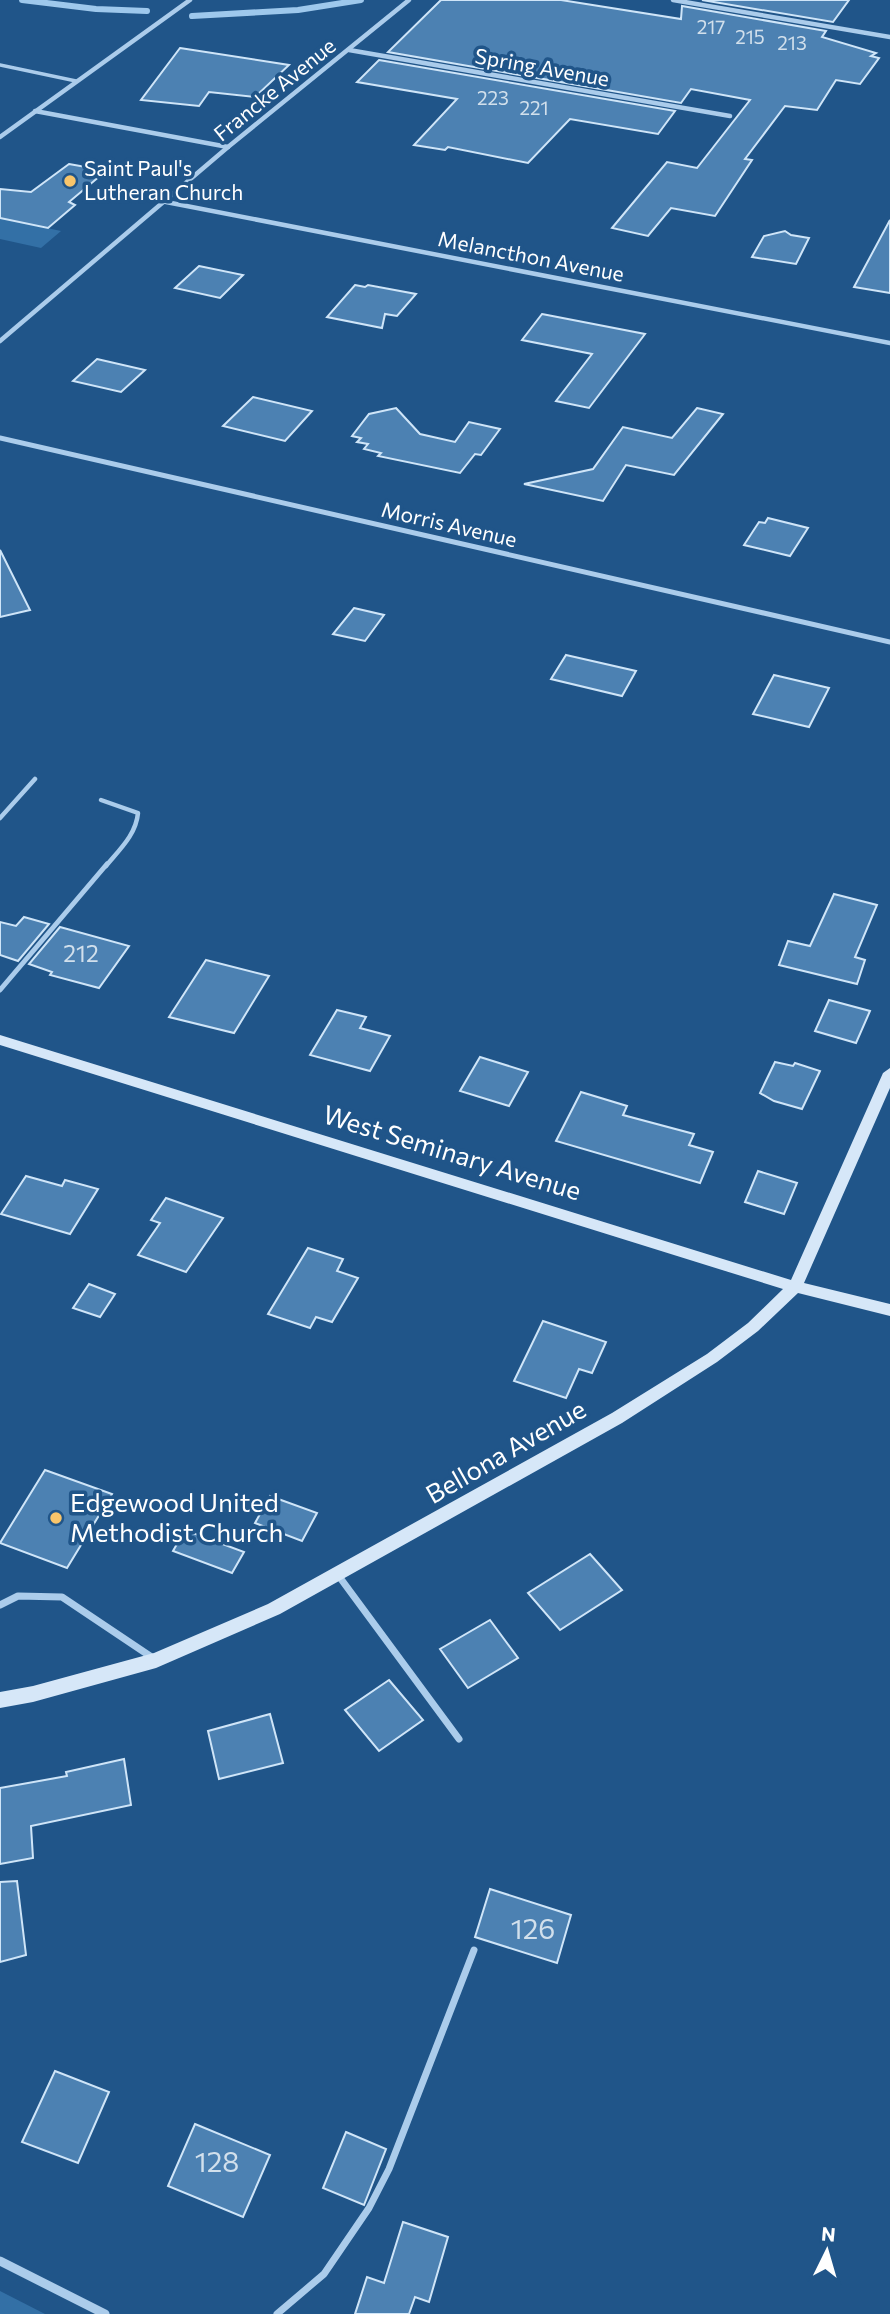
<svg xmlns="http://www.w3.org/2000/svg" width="890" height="2314" font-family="Commissioner,sans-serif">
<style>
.green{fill:#3370a6}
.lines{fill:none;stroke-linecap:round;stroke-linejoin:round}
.stream{stroke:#9ec8ec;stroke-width:6}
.building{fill:#4c81b2;stroke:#cfe5f8;stroke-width:2}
.lane-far3{stroke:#abcceb;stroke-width:3.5}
.lane-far2{stroke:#abcceb;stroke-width:4.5}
.lane-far1{stroke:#abcceb;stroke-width:5}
.lane{stroke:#abcceb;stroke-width:7}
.street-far2{stroke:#abcceb;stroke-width:4.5}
.street-far1{stroke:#abcceb;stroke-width:5}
.street{stroke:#abcceb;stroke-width:9}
.secondary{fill:#d6e7f8;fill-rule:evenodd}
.poi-dot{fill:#f8c56b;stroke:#205589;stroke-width:2.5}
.labels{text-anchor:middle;stroke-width:7;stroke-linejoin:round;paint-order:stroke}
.far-number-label{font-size:19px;fill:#d2e0ec}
.far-street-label{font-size:21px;fill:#fff;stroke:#205589}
.far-poi-label{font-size:21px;fill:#fff;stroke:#205589;text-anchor:start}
.number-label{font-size:23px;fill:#d2e0ec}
.street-label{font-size:26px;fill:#fff;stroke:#205589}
.poi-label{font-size:26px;fill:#fff;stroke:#205589;text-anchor:start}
.near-number-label{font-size:28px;fill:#d2e0ec}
</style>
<rect width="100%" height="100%" fill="#205589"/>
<g class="green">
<polygon points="0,218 61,231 41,248 0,239"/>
<polygon points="0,2291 45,2314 0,2314"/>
</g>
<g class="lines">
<g class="stream">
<polyline points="22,0 96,9 147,11"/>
<polyline points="192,16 298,10 361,0"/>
</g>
</g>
<g class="building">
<polygon points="441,0 561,0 681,19 682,6 826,31 822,37 876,53 871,56 879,58 860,84 836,80 817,110 785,106 745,159 752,160 715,216 671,208 648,236 612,228 667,162 697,168 750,100 691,89 681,103 388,52"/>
<polygon points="702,0 849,0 833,22"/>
<polygon points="180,48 289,65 255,97 209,92 199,106 141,100"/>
<polygon points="379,60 675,111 658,134 570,119 528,163 448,147 445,150 414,145 457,99 357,82"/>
<polygon points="69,164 103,170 97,175 100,176 69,202 75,205 48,228 0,218 0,189 31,192"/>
<polygon points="890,220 890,293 854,287"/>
<polygon points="785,231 791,235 809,238 796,264 752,257 764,236"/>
<polygon points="199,266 243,275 220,298 175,288"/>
<polygon points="355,285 365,287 368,285 416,294 397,316 385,314 382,328 327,317"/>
<polygon points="542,314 645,334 589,408 556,401 592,354 522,340"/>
<polygon points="97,359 145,370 121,392 73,381"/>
<polygon points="253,397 312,411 285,441 223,426"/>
<polygon points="396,408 420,434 455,442 469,422 500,429 481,455 475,454 460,473 378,456 381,453 364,449 368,444 357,442 361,438 352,436 369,414"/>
<polygon points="697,408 723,414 674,475 626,465 603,501 524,484 593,469 623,427 672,438"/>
<polygon points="768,518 808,528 790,556 744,545 759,522 765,523"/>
<polygon points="0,550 30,610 0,617"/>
<polygon points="354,608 384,615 365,641 333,634"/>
<polygon points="566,655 636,671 622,696 551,679"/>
<polygon points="774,675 829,688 809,727 753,714"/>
<polygon points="834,894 877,905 855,957 865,960 857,984 779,965 788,941 810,946"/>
<polygon points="24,917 49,924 18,961 0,955 0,922 16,926"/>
<polygon points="60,927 129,946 99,988 50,975 52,972 29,964"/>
<polygon points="206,960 269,976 234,1033 169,1017"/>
<polygon points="829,1000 870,1011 856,1043 815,1031"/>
<polygon points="337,1010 366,1017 360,1028 390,1036 370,1071 310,1055"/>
<polygon points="480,1057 528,1072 509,1106 460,1091"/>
<polygon points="775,1062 793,1066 795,1063 820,1071 802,1109 774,1101 760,1093"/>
<polygon points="581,1092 627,1106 623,1115 694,1134 689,1145 713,1152 700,1183 556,1141"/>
<polygon points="758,1171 797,1183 784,1214 745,1202"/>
<polygon points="26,1176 62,1186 65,1180 98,1189 70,1234 1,1214"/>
<polygon points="166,1198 223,1218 186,1272 138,1255 160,1223 151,1220"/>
<polygon points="308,1248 343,1259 337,1271 358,1278 332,1322 316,1317 310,1328 268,1314"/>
<polygon points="89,1284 115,1294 100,1317 73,1308"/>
<polygon points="543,1321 606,1342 592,1373 579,1369 566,1398 514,1381"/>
<polygon points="45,1470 112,1494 67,1568 0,1543"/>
<polygon points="270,1496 317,1513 302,1541 255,1523"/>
<polygon points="185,1530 244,1552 232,1573 173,1551"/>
<polygon points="590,1554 622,1590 560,1630 528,1593"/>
<polygon points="490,1620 518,1658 468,1688 440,1649"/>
<polygon points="389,1680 423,1720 379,1751 345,1710"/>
<polygon points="270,1714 283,1763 219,1779 208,1731"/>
<polygon points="124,1759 131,1805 31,1826 33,1858 0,1864 0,1788 67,1776 66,1772"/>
<polygon points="17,1881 26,1955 0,1962 0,1882"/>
<polygon points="490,1889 571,1915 557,1963 475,1937"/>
<polygon points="55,2071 109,2092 78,2163 22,2142"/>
<polygon points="195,2124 270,2155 243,2217 168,2186"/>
<polygon points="346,2132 386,2149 364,2205 323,2188"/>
<polygon points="403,2222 448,2237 429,2302 415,2297 409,2314 355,2314 367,2277 384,2283"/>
</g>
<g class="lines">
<polyline class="lane-far3" points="0,65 76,81"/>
<g class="lane-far2">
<path d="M101,800L138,813C136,835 119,850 106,866"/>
<polyline points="0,818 35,779"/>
</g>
<polyline class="lane-far1" points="0,990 107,864"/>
<g class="lane">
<polyline points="338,1575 459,1739"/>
<polyline points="0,1605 18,1596 62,1597 153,1658"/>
<polyline points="277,2314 324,2274 369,2208 389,2169 474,1950"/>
</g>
<g class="street-far2">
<polyline points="673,0 890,37"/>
<polyline points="349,50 730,116"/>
<polyline points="35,111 228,147"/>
<polyline points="0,137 190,0"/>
<polyline points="166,202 890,343"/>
<polyline points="0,341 228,147 409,0"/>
</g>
<polyline class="street-far1" points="0,438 890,642"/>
<polyline class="street" points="0,2261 105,2314"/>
<polygon class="secondary" points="0,1035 791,1280 883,1073 890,1068 890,1088 804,1283 890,1304 890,1316 798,1293 758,1331 717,1362 622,1423 280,1614 156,1668 33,1702 0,1708 0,1692 33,1686 154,1653 268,1604 612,1413 707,1354 748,1323 783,1289 0,1045"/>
</g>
<g class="poi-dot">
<circle cx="70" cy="181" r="7"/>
<circle cx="56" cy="1518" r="7"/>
</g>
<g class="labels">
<g class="far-number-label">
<text x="711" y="34">217</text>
<text x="750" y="44">215</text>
<text x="792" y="50">213</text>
<text x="493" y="105">223</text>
<text x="534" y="115">221</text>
</g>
<g class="far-street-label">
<text transform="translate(542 68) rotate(10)" y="7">Spring Avenue</text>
<text transform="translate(275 90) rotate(-39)" y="7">Francke Avenue</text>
<text transform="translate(531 257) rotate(11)" y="7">Melancthon Avenue</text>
<text transform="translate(449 525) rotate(13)" y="7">Morris Avenue</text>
</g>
<g class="far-poi-label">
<text x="84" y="176">Saint Paul's<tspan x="84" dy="24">Lutheran Church</tspan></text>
</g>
<g class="number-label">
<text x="81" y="962">212</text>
</g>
<g class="street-label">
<text transform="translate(452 1153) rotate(17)" y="9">West Seminary Avenue</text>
<text transform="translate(506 1452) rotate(-30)" y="9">Bellona Avenue</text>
</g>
<g class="poi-label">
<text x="70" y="1512">Edgewood United<tspan x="70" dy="30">Methodist Church</tspan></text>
</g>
<g class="near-number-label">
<text x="533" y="1939">126</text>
<text x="217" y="2172">128</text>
</g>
</g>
<g transform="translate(827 2251) rotate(5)" stroke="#205589" stroke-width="5" paint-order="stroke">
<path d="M0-5L12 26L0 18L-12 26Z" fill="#ffffff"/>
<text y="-10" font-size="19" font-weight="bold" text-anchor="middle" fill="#ffffff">N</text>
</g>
</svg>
